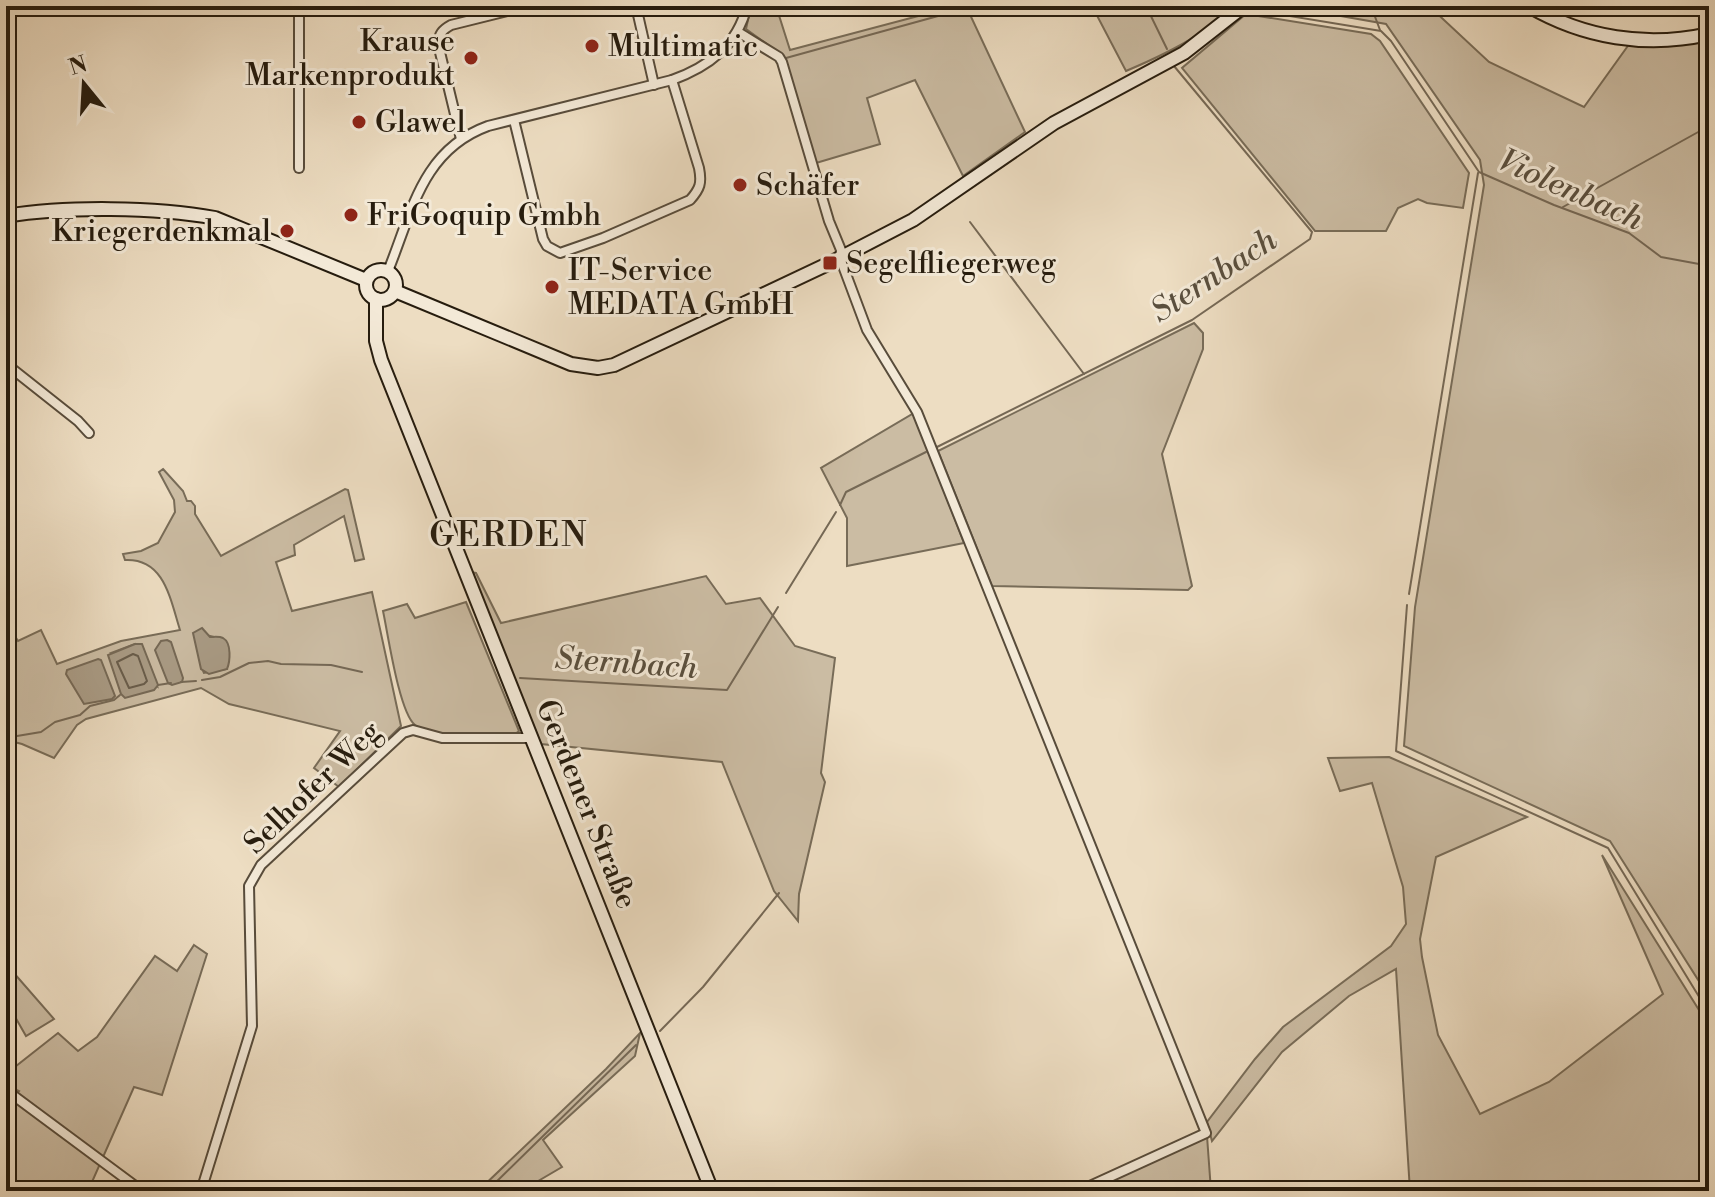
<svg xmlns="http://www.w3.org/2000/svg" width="1715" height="1197" font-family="'Libre Bodoni',serif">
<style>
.green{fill:#cbbca3;stroke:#786c58;stroke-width:2;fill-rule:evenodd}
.water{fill:#a99b85;stroke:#756855;stroke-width:2}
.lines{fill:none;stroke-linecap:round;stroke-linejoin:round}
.shore{stroke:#685c4a;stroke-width:2}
.stream{stroke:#756855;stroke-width:2}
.street-casing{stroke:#584c3b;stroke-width:12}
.secondary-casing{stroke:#261c0e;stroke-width:16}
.street{stroke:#f3e9d7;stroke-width:8}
.secondary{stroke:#f3e9d7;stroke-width:12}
.poi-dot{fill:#8f2418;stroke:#f3e9d7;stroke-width:3}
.labels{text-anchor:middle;stroke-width:6;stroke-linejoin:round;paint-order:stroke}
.poi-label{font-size:30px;fill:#261c0e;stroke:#f3e9d7;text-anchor:start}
.street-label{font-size:30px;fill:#261c0e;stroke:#f3e9d7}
.water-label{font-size:32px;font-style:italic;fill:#5a4f3e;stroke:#f3e9d7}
.quarter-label{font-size:34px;letter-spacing:2px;fill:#261c0e;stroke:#f3e9d7}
</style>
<rect width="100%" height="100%" fill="#edddc2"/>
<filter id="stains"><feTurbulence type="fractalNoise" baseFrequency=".0025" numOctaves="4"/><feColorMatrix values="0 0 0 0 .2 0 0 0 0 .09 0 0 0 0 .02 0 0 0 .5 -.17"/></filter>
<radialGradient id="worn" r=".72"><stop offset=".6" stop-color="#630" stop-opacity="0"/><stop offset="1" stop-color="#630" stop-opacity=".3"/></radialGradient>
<g class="green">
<polygon points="751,6 776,6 790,50 956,6 966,6 1025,132 963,176 915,80 867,98 880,144 816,163 782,55 746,29"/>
<path d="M1092,6H1227C1216,32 1152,60 1126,71Z"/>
<polygon points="1284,6 1429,6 1489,62 1584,107 1630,43 1709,42 1709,997 1610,841 1404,746 1415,607 1484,185 1480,160 1386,24"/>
<polygon points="1246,14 1371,34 1380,41 1469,173 1463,208 1427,203 1418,199 1398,208 1386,231 1315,231 1182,68"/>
<polygon points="1194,323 1203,333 1203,349 1162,454 1192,586 1188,590 992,586 938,451"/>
<polygon points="914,413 964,543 847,566 847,518 821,468"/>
<path d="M163,469L183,491L187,501H191L195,506V514L221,556L345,489L348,490L364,559L355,561L344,516L294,545L295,555L276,562L292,611L372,592L401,726L339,787L314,768L340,731L229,704L201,688L86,719L77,725L54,758L22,744L6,740V622L18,641L41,630L57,664L121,641L180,630C170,598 164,558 125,560L123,554L141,551L158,543L175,512L174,500L159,472ZM210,636L219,638L227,669L204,673C197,657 202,651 210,636ZM135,644L150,666L157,686L111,653Z"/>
<polygon points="470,572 476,573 501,623 706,576 726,604 760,598 795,646 835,658 821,773 825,782 799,894 798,921 774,891 722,762 541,744"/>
<path d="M466,602L519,731L514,735C489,735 434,741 415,725C399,712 388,634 383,611L407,604L415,618Z"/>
<polygon points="1389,757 1527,817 1436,857 1420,939 1422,957 1438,1035 1480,1114 1549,1082 1663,994 1602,855 1709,1026 1709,1191 1410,1191 1396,969 1349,996 1282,1052 1212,1141 1207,1122 1255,1059 1283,1027 1391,946 1406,924 1403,887 1372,783 1340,791 1328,758"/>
<polygon points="194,945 207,954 162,1095 134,1087 88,1191 6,1191 6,1094 13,1098 19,1091 6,1085 6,1074 58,1033 78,1051 97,1037 155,956 177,971"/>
<polygon points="6,964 54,1019 26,1036 14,1015 6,1021"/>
<polygon points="640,1033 635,1056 543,1140 562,1167 521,1191 478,1191 606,1069"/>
<polygon points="1207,1136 1211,1191 1084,1191"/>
</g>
<g class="water">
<path d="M202,628L210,637C214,637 219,636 223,638C232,643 230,662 227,669L209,674L201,669L193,633Z"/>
<polygon points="167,640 171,642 183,678 182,682 172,685 168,683 155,650 161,641"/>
<polygon points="135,644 142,644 158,685 154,690 125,698 121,694 108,655"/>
<polygon points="98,659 101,660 115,696 112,699 84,704 66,674 67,670"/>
</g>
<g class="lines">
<polygon class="shore" points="133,654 138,656 147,681 144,684 129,688 117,662"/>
<g class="stream">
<polyline points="1146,6 1167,49"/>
<polyline points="1371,6 1380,30"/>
<polyline points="1247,9 1381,31 1391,41 1479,172 1554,205 1629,233 1661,257 1699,264 1709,263"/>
<polyline points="786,58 967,8"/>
<polyline points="1563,207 1709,126"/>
<polyline points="970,222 1084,374"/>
<polyline points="937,447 1192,320 1310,239 1312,232 1174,66"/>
<polyline points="840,505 846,492 926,452"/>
<polyline points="786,593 836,512"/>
<polyline points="1409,594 1478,173"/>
<polyline points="1407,605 1396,751 1608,848 1709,1013"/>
<polyline points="520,678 727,690 778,607"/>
<polyline points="202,680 220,677 249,663 268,661 281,664 331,665 362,672"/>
<polyline points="181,682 196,681"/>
<polyline points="158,685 171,683"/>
<polyline points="6,731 11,737 41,732 55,722 80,715 90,706 114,700 120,695"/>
<polyline points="660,1031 703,987 779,893"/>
<polyline points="487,1191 636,1045"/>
</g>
<defs>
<g id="street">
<polyline points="636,6 654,85"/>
<polyline points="738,32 779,57 782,62 829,221 841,250 840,258 867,330 917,412 1206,1133 1079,1191"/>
<path d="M514,120L543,239L547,246L560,253L603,238L690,200C700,189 702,183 699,168L672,80"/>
<path d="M461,139L438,44C439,34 442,30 451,25L528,6"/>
<polyline points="299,168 299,6"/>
<path d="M388,271C412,212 422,150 488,126L672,80C708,67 737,46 747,6"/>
<polyline points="6,364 78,421 89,433"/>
<polyline points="6,1090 142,1191"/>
<polyline points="201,1191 252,1026 249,886 261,865 403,733 413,730 442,738 533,738"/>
</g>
<g id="secondary">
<path d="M1529,6C1584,38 1646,48 1709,34"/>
<path d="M6,216C66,206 156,207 215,218L366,280"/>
<circle cx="381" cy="285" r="15"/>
<polyline points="395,291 571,364 598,368 614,365 830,263 913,220 1054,123 1184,53 1244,6"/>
<polyline points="376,299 376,341 381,360 712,1191"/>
</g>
</defs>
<use href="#street" class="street-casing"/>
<use href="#secondary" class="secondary-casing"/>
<use href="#street" class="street"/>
<use href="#secondary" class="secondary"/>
</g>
<g class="poi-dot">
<circle cx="592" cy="46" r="8"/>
<circle cx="471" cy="58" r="8"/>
<circle cx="359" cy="122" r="8"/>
<circle cx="740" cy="185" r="8"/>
<circle cx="351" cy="215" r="8"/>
<circle cx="287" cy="231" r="8"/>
<rect x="822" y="255" width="16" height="16" rx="4"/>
<circle cx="552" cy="287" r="8"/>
</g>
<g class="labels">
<g class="poi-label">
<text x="455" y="51" text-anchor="end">Krause<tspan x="455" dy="34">Markenprodukt</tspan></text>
<text x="608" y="56">Multimatic</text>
<text x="375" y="132">Glawel</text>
<text x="756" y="195">Schäfer</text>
<text x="367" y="225">FriGoquip Gmbh</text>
<text x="271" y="241" text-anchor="end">Kriegerdenkmal</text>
<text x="846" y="273">Segelfliegerweg</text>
<text x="568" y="280">IT-Service<tspan x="568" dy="34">MEDATA GmbH</tspan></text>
</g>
<g class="street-label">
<text transform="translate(312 787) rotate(-44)" y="10">Selhofer Weg</text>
<text transform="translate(587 804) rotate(68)" y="10">Gerdener Straße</text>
</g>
<g class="water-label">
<text transform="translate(1571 189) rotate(24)" y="11">Violenbach</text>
<text transform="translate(1213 275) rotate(-33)" y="11">Sternbach</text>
<text transform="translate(626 662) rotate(4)" y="11">Sternbach</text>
</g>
<g class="quarter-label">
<text x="509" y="546">GERDEN</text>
</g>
</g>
<rect width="1715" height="1197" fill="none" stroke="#edddc2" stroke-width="32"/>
<rect x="8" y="8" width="1699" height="1181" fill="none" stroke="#261c0e" stroke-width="4"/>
<rect x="16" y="16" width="1683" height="1165" fill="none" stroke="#261c0e" stroke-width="2"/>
<g transform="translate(84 84) rotate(342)" stroke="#f3e9d7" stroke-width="6" paint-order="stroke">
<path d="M0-6L14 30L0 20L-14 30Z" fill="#261c0e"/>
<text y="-12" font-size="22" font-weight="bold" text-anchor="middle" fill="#261c0e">N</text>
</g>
<rect width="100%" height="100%" filter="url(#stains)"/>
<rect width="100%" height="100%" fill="url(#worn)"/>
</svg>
